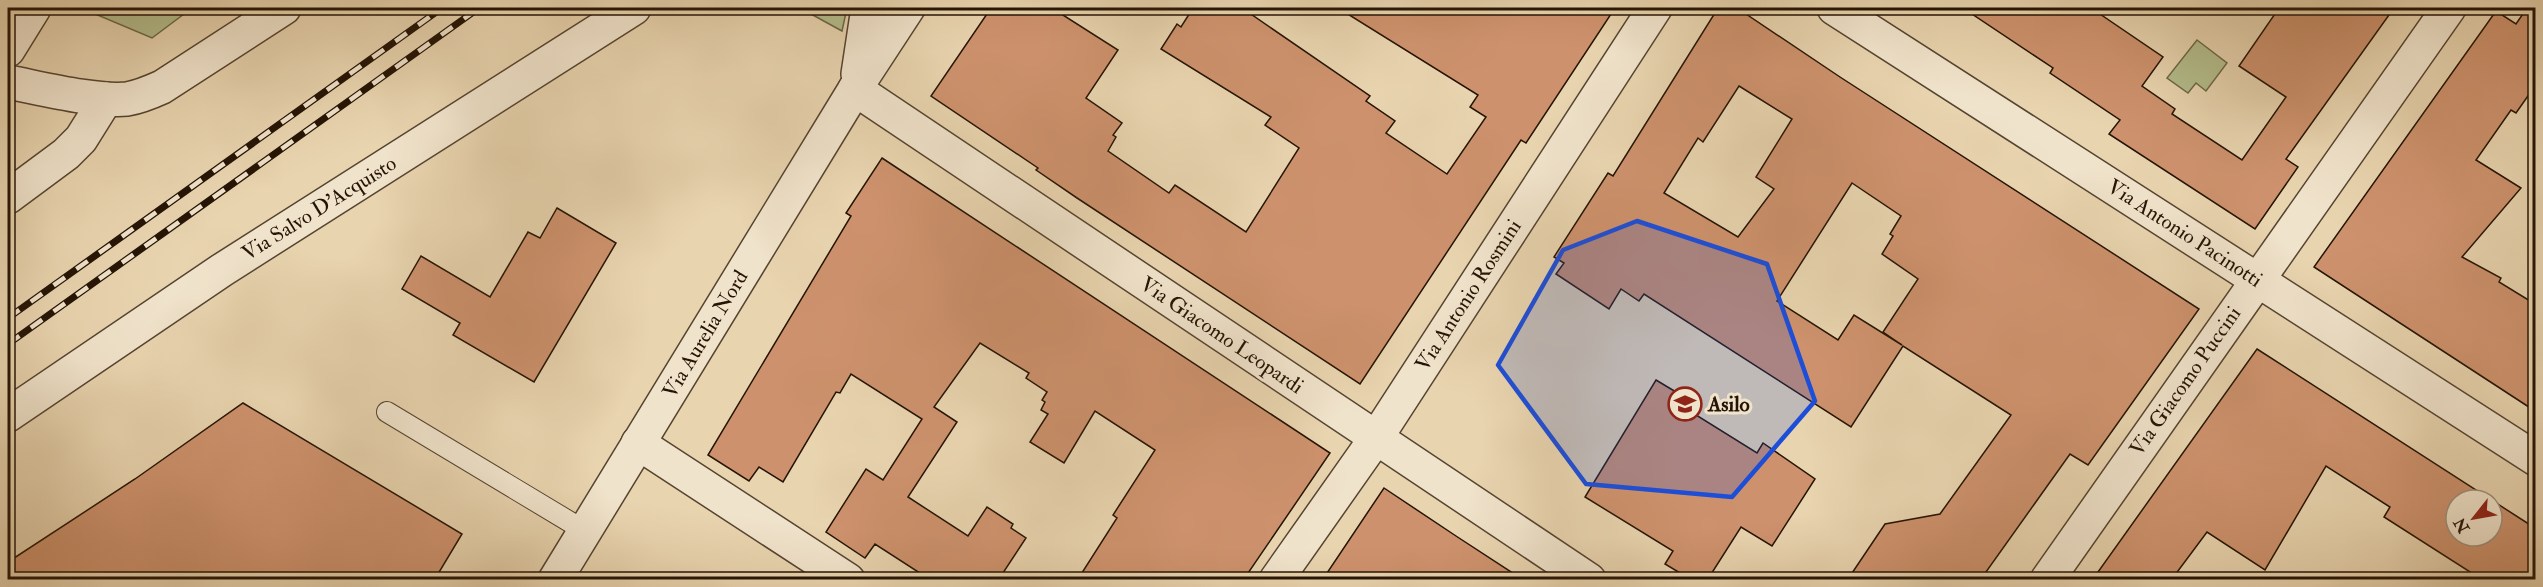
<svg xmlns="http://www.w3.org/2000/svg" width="2543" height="587" font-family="'IM FELL Double Pica',serif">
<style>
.green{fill:#b4bd8c;stroke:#6c6848;stroke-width:1.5}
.building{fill:#cd926d;stroke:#251405;stroke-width:1.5;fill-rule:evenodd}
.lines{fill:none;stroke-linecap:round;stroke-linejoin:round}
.service-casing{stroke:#564430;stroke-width:22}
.minor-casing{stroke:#564430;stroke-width:36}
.tertiary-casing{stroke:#564430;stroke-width:36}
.service{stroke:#f0e3cb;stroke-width:20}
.minor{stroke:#f0e3cb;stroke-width:33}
.tertiary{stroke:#f0e3cb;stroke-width:33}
.rail-casing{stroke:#251405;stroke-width:7}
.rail{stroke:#f0e3cb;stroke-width:4.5;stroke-dasharray:14;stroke-linecap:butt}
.marked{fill:#1d4ed8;fill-opacity:0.2;stroke:#1d4ed8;stroke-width:4.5;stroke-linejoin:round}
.labels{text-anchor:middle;stroke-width:6;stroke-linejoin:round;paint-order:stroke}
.street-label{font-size:21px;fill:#251405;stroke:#f0e3cb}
.poi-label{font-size:21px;font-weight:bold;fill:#251405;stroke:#f0e3cb;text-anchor:start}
</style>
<rect width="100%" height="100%" fill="#e8d4af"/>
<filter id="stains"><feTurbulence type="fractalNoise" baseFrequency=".00333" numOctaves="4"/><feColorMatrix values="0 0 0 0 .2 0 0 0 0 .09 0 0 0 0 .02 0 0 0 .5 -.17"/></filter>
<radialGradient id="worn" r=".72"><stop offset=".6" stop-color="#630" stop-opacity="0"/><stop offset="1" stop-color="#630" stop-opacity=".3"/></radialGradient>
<g class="green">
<polygon points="81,8 192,8 152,38"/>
<polygon points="800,8 847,8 842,31"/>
<polygon points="2197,40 2227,63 2206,91 2196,83 2188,93 2167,78"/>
</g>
<g class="building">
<polygon points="991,8 1052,8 1118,50 1086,98 1122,123 1113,135 1116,137 1108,151 1169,193 1175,185 1246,232 1299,148 1265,125 1271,117 1161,49 1177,24 1181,27 1193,8 1242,8 1370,96 1366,101 1395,121 1386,133 1447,174 1486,117 1470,107 1478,95 1338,8 1615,8 1526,143 1521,140 1360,384 1077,198 1036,170 1038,168 931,96"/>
<path d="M1718,8H1737L1840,77L2199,309L2088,465L2070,454L1981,579H1848L1885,524L1940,514L2011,415L1903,346L1851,427L1644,294L1639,301L1621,289L1609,309L1556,274L1564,263L1554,257L1608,173L1613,176ZM1739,86L1792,119L1756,177L1774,189L1738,237L1664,193L1698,138L1703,142ZM1852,183L1901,216L1890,234L1893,236L1882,254L1918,279L1883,332L1902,345L1854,315L1838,340L1777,301Z"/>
<polygon points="1963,8 2091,8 2163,57 2142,86 2175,109 2172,114 2242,160 2286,97 2239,66 2279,8 2394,8 2286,159 2298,167 2255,229 2109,134 2120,120 2050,73 2053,68"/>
<polygon points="2527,8 2535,8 2535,86 2516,113 2511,110 2476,160 2521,188 2462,257 2501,278 2499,282 2535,304 2535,411 2314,267 2496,11 2516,24"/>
<polygon points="882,158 1330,453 1244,579 1078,579 1117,518 1113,515 1155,450 1095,411 1064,463 1030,442 1048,414 1041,410 1045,402 1042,400 1047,392 1026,378 1029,373 980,343 934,407 957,422 908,497 968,536 987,507 1013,524 1011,528 1026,538 999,579 929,579 875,544 865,558 826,532 866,469 883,480 922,419 851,374 840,393 836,392 783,482 759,467 749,481 708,455 851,216 846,213"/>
<polygon points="557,208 616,243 534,382 453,335 460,323 402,289 421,256 490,297 528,232 540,238"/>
<path d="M2257,349L2535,528V579H2481L2384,517L2390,507L2326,466L2265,570L2207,532L2172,579H2093ZM2456,500H2492V536H2456Z"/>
<polygon points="1656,380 1701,407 1696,415 1757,453 1763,443 1815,479 1772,546 1741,527 1708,579 1690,579 1665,564 1673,551 1585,497"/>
<polygon points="243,403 462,534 435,579 8,579 8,562 135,479"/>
<polygon points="1384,488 1456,536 1522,579 1323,579"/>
</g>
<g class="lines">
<defs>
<polyline id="service" points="387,412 585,531"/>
<g id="minor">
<polyline points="1834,8 2536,459"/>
<polyline points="8,50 34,8"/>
<polyline points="855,89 1589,580"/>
<polyline points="8,197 66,154 81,139 106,99"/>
<polyline points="638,443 848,580"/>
<polyline points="1276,580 1376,438 1655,8"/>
<polyline points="2047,580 2449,8"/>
</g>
<g id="tertiary">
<polyline points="858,74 868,8"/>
<path d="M8,82C40,88 95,102 127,99C139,97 151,92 162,87L284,8"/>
<polyline points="8,415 222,270 634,8"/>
<polyline points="555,580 855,89 908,8"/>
</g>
</defs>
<use href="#service" class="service-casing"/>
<use href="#minor" class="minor-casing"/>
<use href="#tertiary" class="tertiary-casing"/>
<use href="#service" class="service"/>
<use href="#minor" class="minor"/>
<use href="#tertiary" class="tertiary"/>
<defs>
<g id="rail">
<polyline points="8,318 442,8"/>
<polyline points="8,344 479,8"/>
</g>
</defs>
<use href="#rail" class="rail-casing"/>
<use href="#rail" class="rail"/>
</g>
<path class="marked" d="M1637,221L1767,264L1815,401L1732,497L1586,484L1498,365L1563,250Z"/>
<defs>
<symbol id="school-ring" viewBox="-11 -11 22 22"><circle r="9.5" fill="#f0e3cb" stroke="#8f2418" stroke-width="1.5"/><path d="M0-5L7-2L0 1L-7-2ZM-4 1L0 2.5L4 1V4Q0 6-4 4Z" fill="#8f2418"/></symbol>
</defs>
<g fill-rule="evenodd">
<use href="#school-ring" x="1666" y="385" width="38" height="38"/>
</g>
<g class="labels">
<g class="street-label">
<text transform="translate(319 208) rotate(-32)" y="7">Via Salvo D'Acquisto</text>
<text transform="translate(2185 233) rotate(33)" y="7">Via Antonio Pacinotti</text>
<text transform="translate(1468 295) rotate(-57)" y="7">Via Antonio Rosmini</text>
<text transform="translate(705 334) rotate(-59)" y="7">Via Aurelia Nord</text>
<text transform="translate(1222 335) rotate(34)" y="7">Via Giacomo Leopardi</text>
<text transform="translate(2185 381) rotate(-55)" y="7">Via Giacomo Puccini</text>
</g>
<g class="poi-label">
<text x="1708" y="411">Asilo</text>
</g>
</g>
<rect width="2543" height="587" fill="none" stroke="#e8d4af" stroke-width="30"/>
<rect x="9" y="9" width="2525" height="569" fill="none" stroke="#251405" stroke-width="3"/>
<rect x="15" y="15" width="2513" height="557" fill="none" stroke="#251405" stroke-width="1.5"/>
<g transform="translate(2474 518) rotate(239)"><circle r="28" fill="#f0e3cb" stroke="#9f907c" stroke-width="1.5"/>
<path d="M0-4.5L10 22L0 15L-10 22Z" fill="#8f2418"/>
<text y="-9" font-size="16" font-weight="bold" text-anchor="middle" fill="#251405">N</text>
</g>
<rect width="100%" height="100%" filter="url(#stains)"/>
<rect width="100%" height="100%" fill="url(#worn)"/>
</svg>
